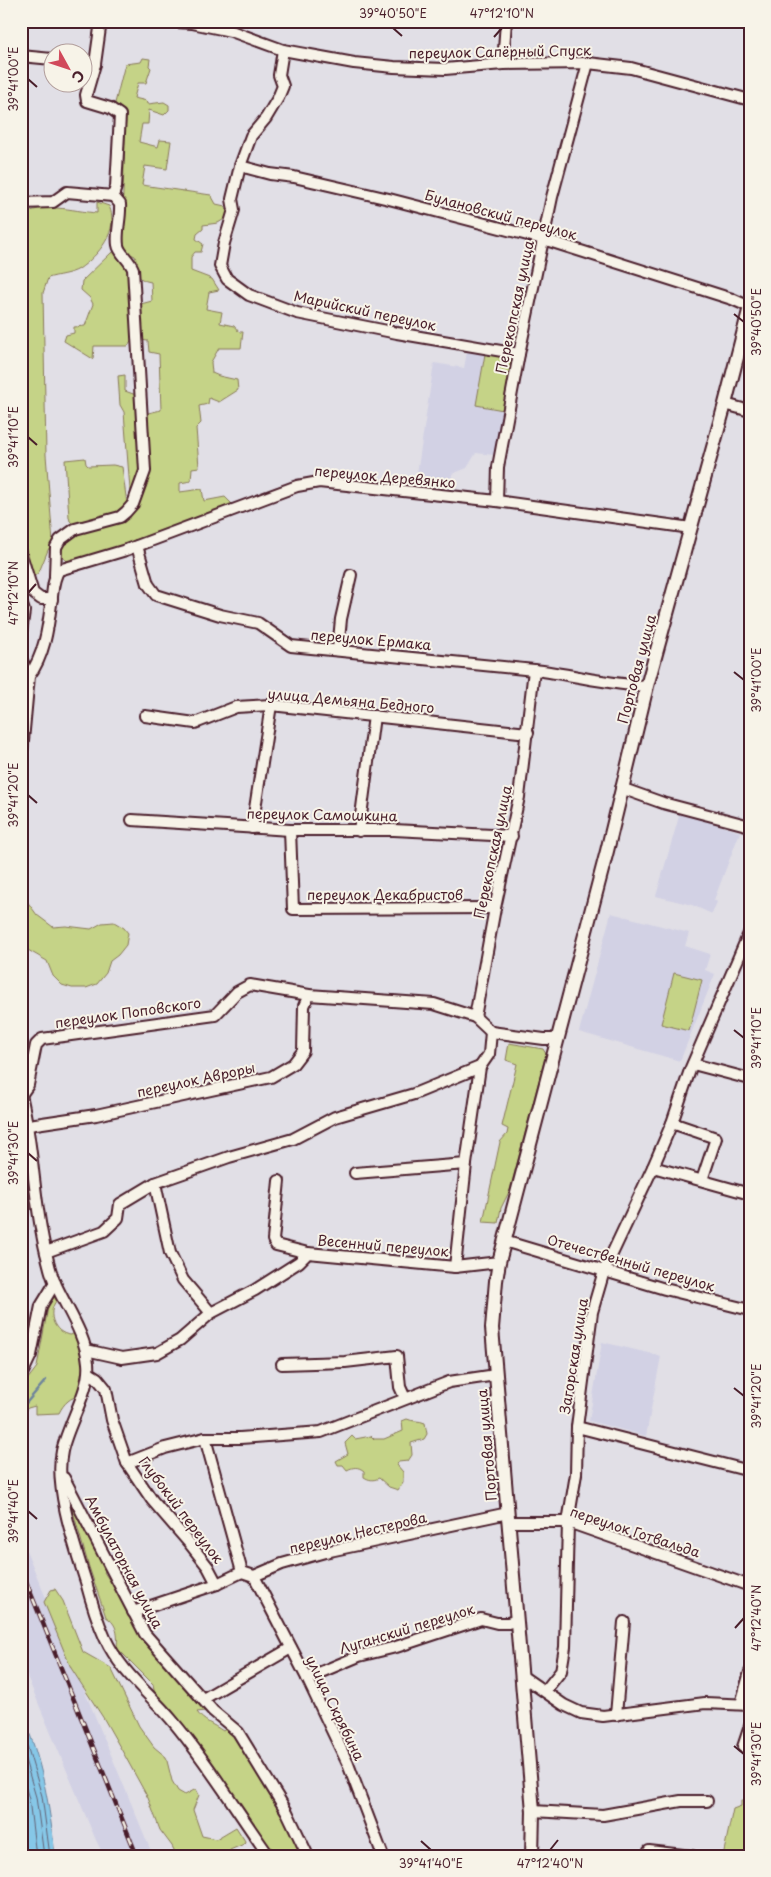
<svg xmlns="http://www.w3.org/2000/svg" width="771" height="1877" font-family="'Playpen Sans',sans-serif">
<style>
.built{fill:#d2d1e4}
.green{fill:#c5d387;stroke:#887959}
.water{fill:#86c7e7;stroke:#6e849c}
.lines{fill:none;stroke-linecap:round;stroke-linejoin:round}
.shore{stroke:#626276;stroke-width:1}
.stream{stroke:#6e849c;stroke-width:2.5}
.minor-casing{stroke:#4a1f2b;stroke-width:14}
.major-casing{stroke:#4a1f2b;stroke-width:16}
.minor{stroke:#f7f3e8;stroke-width:10}
.major{stroke:#f7f3e8;stroke-width:12}
.rail-casing{stroke:#4a1f2b;stroke-width:4.5}
.rail{stroke:#f7f3e8;stroke-width:2.5;stroke-dasharray:8;stroke-linecap:butt}
.ticks{fill:none;stroke:#4a1f2b;stroke-width:2}
.labels{text-anchor:middle;stroke-width:4;stroke-linejoin:round;paint-order:stroke}
.street-label{font-size:14px;fill:#4a1f2b;stroke:#f7f3e8}
.neatline{fill:none;stroke:#4a1f2b;stroke-width:2}
.ticks-label{font-size:12px;text-anchor:middle;fill:#4a1f2b}
</style>
<rect width="100%" height="100%" fill="#e1dfe6"/>
<filter id="ink" filterUnits="userSpaceOnUse"><feTurbulence type="fractalNoise" baseFrequency=".02" numOctaves="2"/><feDisplacementMap in="SourceGraphic" scale="10" xChannelSelector="R" yChannelSelector="G"/><feConvolveMatrix kernelMatrix="1 2 1 2 8 2 1 2 1" color-interpolation-filters="sRGB"/></filter>
<g filter="url(#ink)">
<g class="built">
<polygon points="467,352 512,359 494,455 476,453 467,468 452,474 451,484 416,480 434,363 464,368"/>
<polygon points="680,813 740,832 714,900 717,902 712,914 692,905 656,896"/>
<polygon points="611,913 689,933 685,946 710,954 705,970 715,974 680,1061 579,1032"/>
<polygon points="602,1342 661,1356 646,1436 589,1421"/>
<polygon points="21,1538 153,1856 104,1856 95,1838 21,1662"/>
</g>
<g class="green">
<path d="M143,58L150,59L149,66L151,68L146,83H138L134,98L147,101L148,104L164,102L169,105V110L164,115L149,110L148,124H142L139,142L158,147L160,140L171,141L167,169L145,166L142,185L211,195L216,204L225,206L229,216L218,223L203,225V229L197,234L196,239L203,244L201,252H195L191,257V271L212,279L219,290L209,292L206,309L222,312L220,323L234,326L239,332H243L241,348H219L211,362L212,373L219,376L237,380L238,390L219,402L209,398L208,404L199,406L201,423L196,428L199,467L192,468L191,481L180,483V492L202,489L204,501L225,497L232,504L231,508L136,543L70,563L62,557L60,551L62,543L75,535L92,527L120,520L140,493L144,414L161,410L159,354L149,352L148,341L139,340L137,305L152,301L151,282C133,279 139,270 135,256L126,252L121,245L126,115L121,109L114,107L125,64L141,62Z"/>
<path d="M97,202L109,206C120,230 99,255 79,269C71,274 57,275 48,278L43,293L46,455L53,542L48,550L39,572L21,588V216C43,201 72,211 97,213Z"/>
<polygon points="116,251 130,270 133,339 128,346 94,346 93,359 64,341 66,335 74,333 74,327 85,326 93,304 90,298 81,290 82,281 111,253"/>
<polygon points="485,354 512,359 503,410 476,405"/>
<polygon points="125,375 125,391 136,395 142,470 133,492 130,490 124,412 120,405 118,376"/>
<polygon points="85,458 86,464 88,466 113,465 122,467 127,504 118,513 106,515 74,525 70,521 69,517 65,460"/>
<polygon points="21,893 37,915 53,927 66,926 91,929 102,923 114,922 124,928 128,933 126,945 118,955 110,961 106,973 97,984 86,988 72,988 62,985 53,976 47,961 21,946"/>
<polygon points="674,973 702,980 689,1031 661,1024"/>
<polygon points="509,1043 543,1049 546,1054 510,1190 501,1208 498,1223 483,1222 500,1142 507,1134 508,1129 502,1126 517,1064 506,1060"/>
<path d="M55,1292L59,1298C45,1310 53,1334 71,1335L74,1333C83,1350 90,1378 78,1394C75,1398 71,1398 68,1401C64,1404 61,1409 59,1413L35,1414V1406L28,1408L21,1414V1388L37,1367L49,1302Z"/>
<path d="M407,1419C413,1422 419,1420 425,1423L427,1434L424,1439L411,1443L412,1455L408,1461L398,1462L397,1465L403,1472V1482L398,1490L389,1487L379,1478C373,1481 369,1480 364,1477V1471C358,1466 353,1467 347,1470L343,1465H338L336,1461L348,1454L345,1443L352,1436L355,1439L371,1436L374,1439H384L403,1431L402,1421Z"/>
<path d="M67,1491L108,1569L104,1572L111,1583L115,1582L169,1664L166,1667L172,1672L175,1670L205,1704V1711L197,1712C204,1722 213,1724 223,1731L229,1726L237,1732L306,1856H273L155,1696L153,1684L117,1648C118,1636 118,1624 106,1617L89,1567Z"/>
<polygon points="55,1589 63,1601 83,1652 111,1668 139,1726 154,1747 166,1757 172,1781 178,1791 185,1795 196,1789 199,1795 193,1810 202,1836 216,1839 236,1827 245,1841 244,1844 230,1850 227,1856 177,1856 172,1846 160,1830 148,1798 125,1756 104,1719 71,1668 44,1602 51,1590"/>
<polygon points="750,1800 750,1856 723,1856 733,1809 741,1806 741,1801"/>
</g>
<path class="water" d="M21,1713C42,1758 50,1807 55,1856H21Z"/>
<g class="lines">
<g class="shore">
<polyline points="21,1725 42,1796 50,1856"/>
<polyline points="21,1746 36,1797 44,1856"/>
<polyline points="21,1771 29,1799 36,1856"/>
</g>
<polyline class="stream" points="21,1409 46,1380"/>
<defs>
<g id="minor">
<polyline points="162,21 192,23 231,31 283,50 354,63 394,67 445,69 503,64 588,63 631,68 750,100"/>
<polyline points="283,50 279,75 283,86 278,98 266,118 251,136 240,166 232,199 234,210 224,243 220,266 227,279 249,295 297,313 397,333 519,354"/>
<polyline points="21,56 52,59"/>
<polyline points="82,63 95,64"/>
<polyline points="503,64 506,21"/>
<polyline points="240,166 270,174 294,177 389,199 543,239 732,299 750,307"/>
<polyline points="21,186 21,203"/>
<polyline points="21,203 53,202 67,192 113,196 116,187 120,115 110,108 87,101 86,95 95,64 101,21"/>
<polyline points="725,404 750,411"/>
<polyline points="497,501 498,467 519,354 552,197 588,63"/>
<path d="M137,546L148,584L156,595L220,615L258,623L291,646L534,670C572,674 609,685 647,686"/>
<polyline points="21,554 33,593 41,599 52,599"/>
<path d="M55,576L56,547L60,540L75,529L120,517L126,512L133,504L145,471L133,269C129,259 119,253 118,245C116,232 121,218 120,204L113,196"/>
<polyline points="21,602 24,611 21,632"/>
<polyline points="338,650 341,619 351,575"/>
<polyline points="21,659 29,676"/>
<polyline points="145,716 195,723 236,707 271,705 528,733"/>
<path d="M21,762L29,676C44,656 48,629 51,604C53,593 52,580 59,570L126,550L297,486L319,482L497,501L691,528"/>
<polyline points="621,788 663,803 750,826"/>
<polyline points="132,820 290,830 394,830 512,836"/>
<polyline points="252,828 271,705"/>
<polyline points="290,830 293,909 495,908"/>
<polyline points="359,831 374,716"/>
<polyline points="491,1032 475,1017 495,908 519,797 534,670"/>
<polyline points="491,1032 544,1039 557,1039"/>
<polyline points="693,1064 750,1079"/>
<path d="M21,1095C34,1147 33,1201 46,1253C49,1264 51,1276 56,1285C67,1309 86,1336 88,1363C91,1389 68,1423 62,1451C54,1487 75,1547 86,1582C91,1601 97,1620 105,1638C120,1671 148,1692 171,1719C206,1760 237,1811 269,1856"/>
<polyline points="21,1095 28,1085 36,1045 42,1039 215,1015 237,992 250,985 309,995 434,1004 475,1017"/>
<polyline points="672,1123 716,1138 702,1180"/>
<polyline points="29,1125 96,1115 271,1077 293,1064 303,1051 304,1006 309,995"/>
<polyline points="653,1167 750,1194"/>
<polyline points="355,1173 466,1164"/>
<polyline points="279,1181 273,1240 276,1245 308,1253"/>
<polyline points="155,1183 170,1253 183,1280 211,1313"/>
<polyline points="504,1241 665,1289 750,1310"/>
<polyline points="46,1252 104,1231 118,1218 120,1204 155,1183 229,1157 293,1139 335,1117 414,1094 480,1067"/>
<polyline points="455,1267 466,1164 480,1067 489,1054 491,1032"/>
<polyline points="86,1350 122,1358 157,1353 180,1340 211,1313 255,1290 299,1262 308,1253 455,1267 499,1262"/>
<polyline points="282,1364 345,1362 397,1356 400,1387 405,1398"/>
<polyline points="89,1373 97,1378 106,1389 112,1420 127,1463 152,1500 190,1544 208,1567 217,1584"/>
<polyline points="21,1376 31,1355 41,1306 55,1283"/>
<polyline points="577,1427 750,1471"/>
<polyline points="205,1438 242,1572"/>
<polyline points="127,1463 165,1448 205,1438 240,1438 321,1432 449,1382 496,1375"/>
<polyline points="64,1478 145,1634 213,1711 238,1732 287,1812 308,1856"/>
<polyline points="509,1522 568,1522 750,1586"/>
<polyline points="254,1576 307,1678 348,1764 383,1856"/>
<polyline points="133,1612 217,1584 242,1572 254,1576 282,1564 325,1552 508,1513"/>
<polyline points="522,1676 564,1705 581,1713 603,1716 705,1703 750,1705"/>
<polyline points="307,1678 359,1656 396,1647 481,1619 497,1623 508,1623 517,1620"/>
<polyline points="545,1691 561,1671 565,1647 568,1522 576,1474 577,1427 592,1312 604,1271 653,1167 672,1123 690,1070 750,931"/>
<polyline points="203,1699 291,1648"/>
<polyline points="741,1704 750,1672"/>
<polyline points="616,1715 624,1622"/>
<polyline points="743,1747 750,1726"/>
<polyline points="533,1811 603,1815 681,1801 707,1801"/>
<polyline points="649,1851 692,1856"/>
</g>
<polyline id="major" points="532,1856 533,1811 492,1328 496,1281 499,1262 607,851 647,686 725,404 750,307"/>
</defs>
<use href="#minor" class="minor-casing"/>
<use href="#major" class="major-casing"/>
<use href="#minor" class="minor"/>
<use href="#major" class="major"/>
<defs>
<polyline id="rail" points="21,1569 137,1856"/>
</defs>
<use href="#rail" class="rail-casing"/>
<use href="#rail" class="rail"/>
</g>
</g>
<path class="ticks" d="M393,28L402,36M494,37L502,28M28,79L37,87M734,314L744,322M28,437L37,445M28,593L36,584M734,672L744,680M28,795L37,803M734,1030L744,1038M28,1153L37,1161M734,1388L744,1396M28,1511L37,1519M735,1628L744,1618M734,1746L744,1754M421,1841L431,1850M550,1850L558,1840"/>
<g class="labels">
<g class="street-label">
<text transform="translate(500 52) rotate(-1)" y="5">переулок Сапёрный Спуск</text>
<text transform="translate(501 215) rotate(15)" y="5">Булановский переулок</text>
<text transform="translate(515 307) rotate(-78)" y="5">Перекопская улица</text>
<text transform="translate(365 311) rotate(12)" y="5">Марийский переулок</text>
<text transform="translate(385 477) rotate(5)" y="5">переулок Деревянко</text>
<text transform="translate(371 640) rotate(5)" y="5">переулок Ермака</text>
<text transform="translate(637 669) rotate(-75)" y="5">Портовая улица</text>
<text transform="translate(351 701) rotate(5)" y="5">улица Демьяна Бедного</text>
<text transform="translate(322 815) rotate(1)" y="5">переулок Самошкина</text>
<text transform="translate(493 852) rotate(-78)" y="5">Перекопская улица</text>
<text x="385" y="900">переулок Декабристов</text>
<text transform="translate(128 1013) rotate(-8)" y="5">переулок Поповского</text>
<text transform="translate(196 1080) rotate(-12)" y="5">переулок Авроры</text>
<text transform="translate(383 1246) rotate(5)" y="5">Весенний переулок</text>
<text transform="translate(631 1263) rotate(16)" y="5">Отечественный переулок</text>
<text transform="translate(574 1356) rotate(-81)" y="5">Загорская улица</text>
<text transform="translate(487 1445) rotate(-95)" y="5">Портовая улица</text>
<text transform="translate(181 1510) rotate(53)" y="5">Глубокий переулок</text>
<text transform="translate(635 1532) rotate(18)" y="5">переулок Готвальда</text>
<text transform="translate(358 1533) rotate(-13)" y="5">переулок Нестерова</text>
<text transform="translate(124 1562) rotate(62)" y="5">Амбулаторная улица</text>
<text transform="translate(407 1629) rotate(-17)" y="5">Луганский переулок</text>
<text transform="translate(335 1708) rotate(64)" y="5">улица Скрябина</text>
</g>
</g>
<rect width="771" height="1877" fill="none" stroke="#f7f3e8" stroke-width="55"/>
<g transform="translate(68 68) rotate(130)"><circle r="24" fill="#f7f3e8" stroke="#b29e9c"/>
<path d="M0-4L9 19L0 12L-9 19Z" fill="#d1495b"/>
<text y="-8" font-size="14" font-weight="bold" text-anchor="middle" fill="#4a1f2b">С</text>
</g>
<rect x="28" y="28" width="716" height="1822" class="neatline"/>
<g class="ticks-label">
<text x="393" y="18">39°40'50"E</text>
<text x="502" y="18">47°12'10"N</text>
<text transform="translate(14 79) rotate(-90)" y="4">39°41'00"E</text>
<text transform="translate(757 322) rotate(-90)" y="4">39°40'50"E</text>
<text transform="translate(14 437) rotate(-90)" y="4">39°41'10"E</text>
<text transform="translate(14 593) rotate(-90)" y="4">47°12'10"N</text>
<text transform="translate(757 680) rotate(-90)" y="4">39°41'00"E</text>
<text transform="translate(14 795) rotate(-90)" y="4">39°41'20"E</text>
<text transform="translate(757 1038) rotate(-90)" y="4">39°41'10"E</text>
<text transform="translate(14 1153) rotate(-90)" y="4">39°41'30"E</text>
<text transform="translate(757 1396) rotate(-90)" y="4">39°41'20"E</text>
<text transform="translate(14 1511) rotate(-90)" y="4">39°41'40"E</text>
<text transform="translate(757 1618) rotate(-90)" y="4">47°12'40"N</text>
<text transform="translate(757 1754) rotate(-90)" y="4">39°41'30"E</text>
<text x="431" y="1868">39°41'40"E</text>
<text x="550" y="1868">47°12'40"N</text>
</g>
</svg>
